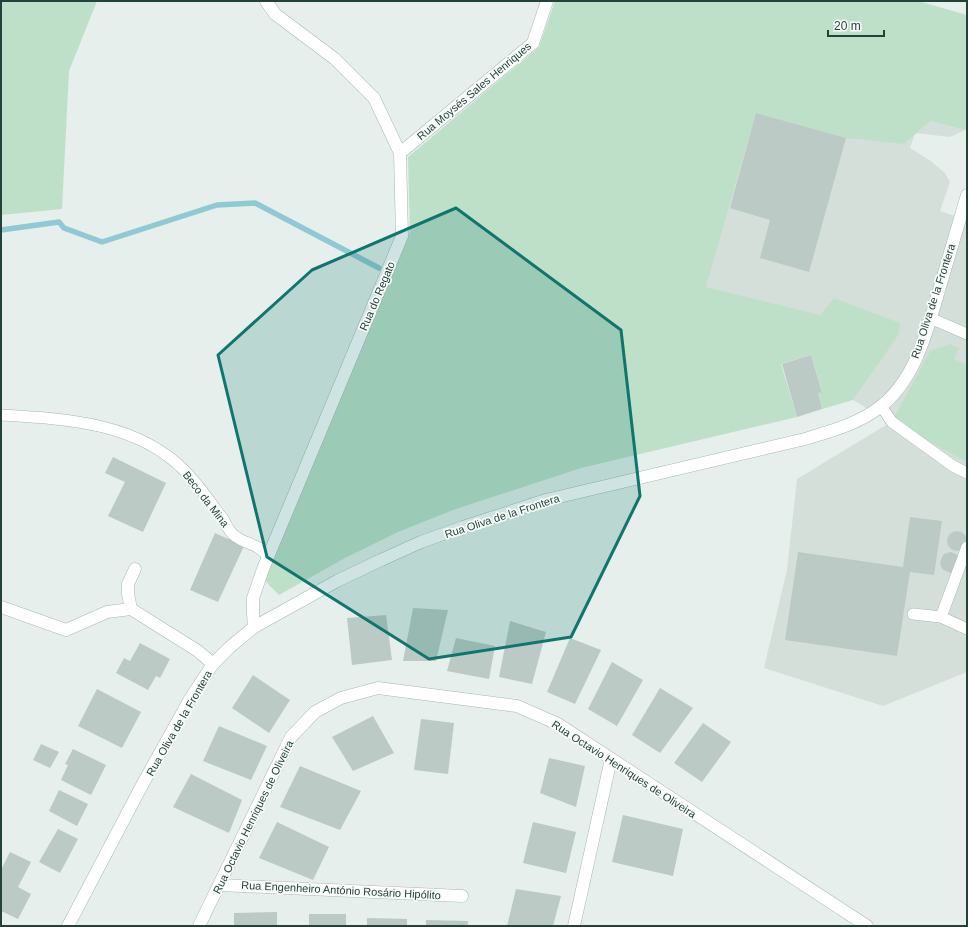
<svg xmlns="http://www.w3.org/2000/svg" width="968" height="927" font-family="Arial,sans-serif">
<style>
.built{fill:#d4dfda}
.green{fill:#bfe0c8}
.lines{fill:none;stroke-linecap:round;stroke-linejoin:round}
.stream{stroke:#8ec9d4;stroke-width:5.5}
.building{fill:#bbcac4}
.service-casing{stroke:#a8b8b2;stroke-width:12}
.minor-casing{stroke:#a8b8b2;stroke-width:13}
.secondary-casing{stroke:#a4bbb3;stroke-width:13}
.service{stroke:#fff;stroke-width:11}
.minor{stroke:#fff;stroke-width:12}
.secondary{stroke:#fff;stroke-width:12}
.marked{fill:#0f766e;fill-opacity:0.2;stroke:#0f766e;stroke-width:3;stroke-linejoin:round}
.labels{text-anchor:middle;stroke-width:3.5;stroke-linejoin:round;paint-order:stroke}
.street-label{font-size:11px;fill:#24423a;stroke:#f7fbf9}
</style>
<rect width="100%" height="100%" fill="#e6efeb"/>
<polygon class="built" points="684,91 930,121 965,130 950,137 915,133 910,148 932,162 945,173 950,182 940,211 967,220 967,672 883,706 764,668 787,570 797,479 891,422 853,400 898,334 797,324 632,281"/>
<g class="green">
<polygon points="1,1 97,1 69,71 62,209 1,215"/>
<polygon points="555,1 918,1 967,15 967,129 965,130 930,121 904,144 846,138 756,113 706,287 820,315 834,298 900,323 899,334 853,400 822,409 818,393 822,391 811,355 781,364 797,417 581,468 453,510 398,532 345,558 279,595 266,582 265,570 410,233 408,157 539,47"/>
<polygon points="950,344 959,348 954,359 967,365 967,462 892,422 930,351"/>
</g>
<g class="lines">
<polyline class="stream" points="1,230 59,222 64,228 102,242 217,205 255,203 379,268"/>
</g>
<g class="building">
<polygon points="756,113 846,138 809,272 760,258 770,220 730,208"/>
<polygon points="811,355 822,392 818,393 822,409 797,417 782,364"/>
<polygon points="113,457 166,483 143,532 108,516 125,482 105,473"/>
<polygon points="910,517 942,521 934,575 910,572 897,656 785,640 798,552 903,567"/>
<circle cx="957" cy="541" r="10"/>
<polygon points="215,533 244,546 218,602 190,590"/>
<polygon points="951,552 957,555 959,557 954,572 951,573 948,572 942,569 940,563 942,557 944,554"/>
<polygon points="413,608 448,610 436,661 403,661"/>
<polygon points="386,615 392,660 352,665 347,618"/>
<polygon points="510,621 546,632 532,684 499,677"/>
<polygon points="456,638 495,646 489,679 447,671"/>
<polygon points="570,638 601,650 575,704 547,692"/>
<polygon points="140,643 170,659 160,678 156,676 148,690 116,673 124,658 130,661"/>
<polygon points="612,662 643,680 617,726 588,709"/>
<polygon points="253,675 290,700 269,733 232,708"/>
<polygon points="660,688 693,708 660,753 632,735"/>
<polygon points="97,689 141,712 122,748 78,726"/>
<polygon points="373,716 394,753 353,771 332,737"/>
<polygon points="421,719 454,723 448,774 414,770"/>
<polygon points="703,723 731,742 702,782 674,763"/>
<polygon points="219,726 267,746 251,780 203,761"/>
<polygon points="41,744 59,752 50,768 33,760"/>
<polygon points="73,749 106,765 91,795 61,780 68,765 65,764"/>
<polygon points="549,758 585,766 576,807 540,793"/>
<polygon points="300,766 361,791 340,830 280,807"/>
<polygon points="191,774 242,800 229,833 173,807"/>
<polygon points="59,790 88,804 77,826 49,811"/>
<polygon points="623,815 683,829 673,876 612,862"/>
<polygon points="277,822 329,847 313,880 259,858"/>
<polygon points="533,822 576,832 566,873 523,863"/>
<polygon points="58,829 78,839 60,873 39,862"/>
<polygon points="10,852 31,862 18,887 31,894 18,919 1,911 1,870"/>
<polygon points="516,889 561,896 553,926 507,926"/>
<polygon points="277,912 277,926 234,926 234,913"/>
<rect x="309" y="914" width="37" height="12"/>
<polygon points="367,918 407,919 407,926 367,926"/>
<polygon points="426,920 468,921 468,926 426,926"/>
</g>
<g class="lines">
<defs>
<g id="service">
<polyline points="930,318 967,334"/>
<polyline points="881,406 892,422 953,466 967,473"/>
<path d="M1,415C66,419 137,422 185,471C199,485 211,504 223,519C226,525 230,533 235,536C248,546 257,542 268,557"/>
<polyline points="913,614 941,617 967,547"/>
<polyline points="941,617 967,629"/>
</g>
<g id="minor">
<polyline points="400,153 533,43 547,1"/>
<polyline points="1,607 66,630 107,612 131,609 198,651 213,664"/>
<polyline points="131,609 128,594 128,584 135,569"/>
<polyline points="254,627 253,613 253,598 263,569 402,236 400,153 374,98 335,59 275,14 266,1"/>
<polyline points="220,885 462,896"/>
<polyline points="199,926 291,737 315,712 341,698 378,688 517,706 558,724 867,926"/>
<polyline points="574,926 611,759"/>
</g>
<path id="secondary" d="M68,926L140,789L190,699L213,664L230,647L254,627L337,581L381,560L421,542L463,527L546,500L805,439C831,431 858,424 880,407C918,378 929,323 942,280C950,252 959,223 967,195"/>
</defs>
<use href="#service" class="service-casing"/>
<use href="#minor" class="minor-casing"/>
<use href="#secondary" class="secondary-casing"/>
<use href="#service" class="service"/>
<use href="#minor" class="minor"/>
<use href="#secondary" class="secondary"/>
</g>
<path class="marked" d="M456,208L621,330L640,496L571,637L429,659L267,557L218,355L312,270Z"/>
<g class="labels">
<g class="street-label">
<text transform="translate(474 91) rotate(-40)" y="4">Rua Moysés Sales Henriques</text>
<text transform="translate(377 296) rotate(-67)" y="4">Rua do Regato</text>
<text transform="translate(933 301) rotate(-72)" y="4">Rua Oliva de la Frontera</text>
<text transform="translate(206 499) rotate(52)" y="4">Beco da Mina</text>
<text transform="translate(502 516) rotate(-18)" y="4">Rua Oliva de la Frontera</text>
<text transform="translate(179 723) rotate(-60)" y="4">Rua Oliva de la Frontera</text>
<text transform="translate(624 769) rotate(33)" y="4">Rua Octavio Henriques de Oliveira</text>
<text transform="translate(253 817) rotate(-64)" y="4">Rua Octavio Henriques de Oliveira</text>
<text transform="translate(341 890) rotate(3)" y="4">Rua Engenheiro António Rosário Hipólito</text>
</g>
</g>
<rect width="968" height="927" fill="none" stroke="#24423a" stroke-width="4"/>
<path d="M828 30v6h56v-6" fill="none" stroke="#24423a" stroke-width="2"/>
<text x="834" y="30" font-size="12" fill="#24423a" stroke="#f7fbf9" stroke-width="3" paint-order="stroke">20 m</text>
</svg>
